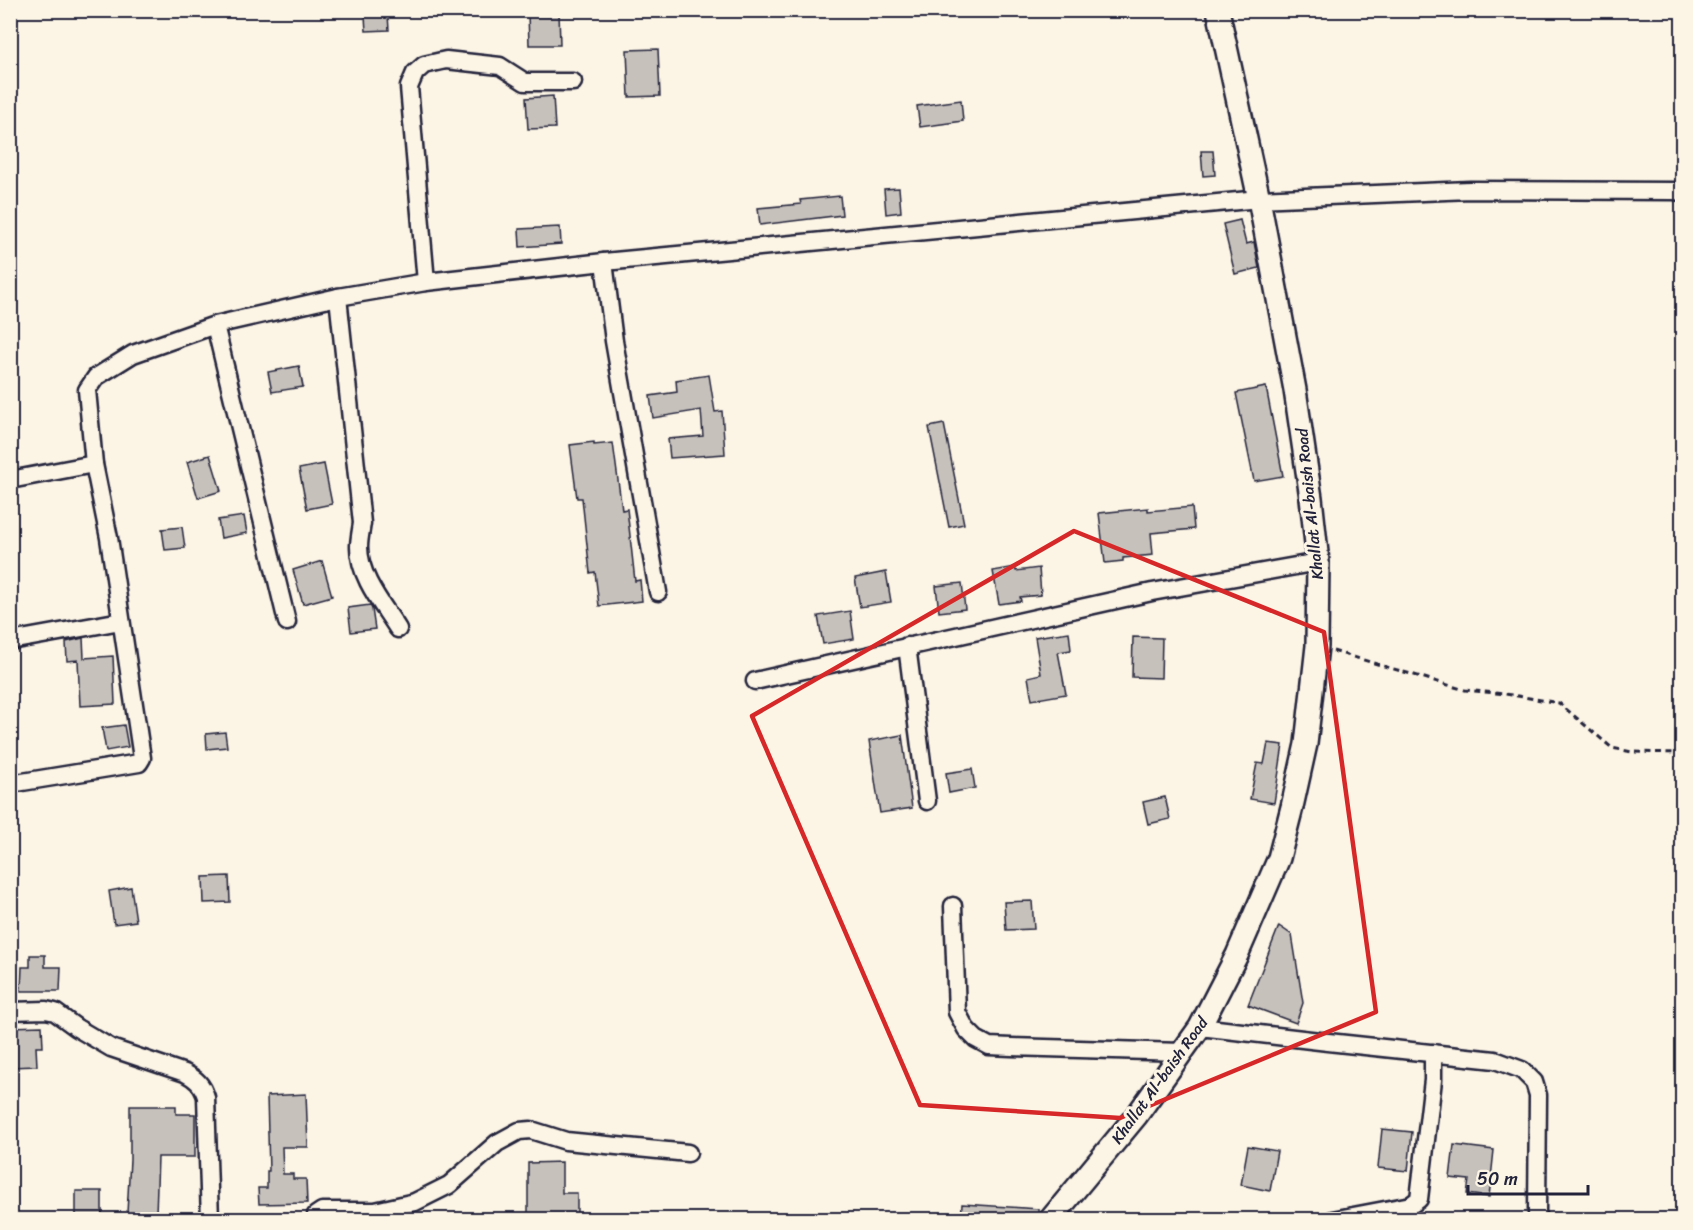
<svg xmlns="http://www.w3.org/2000/svg" width="1693" height="1230" font-family="Sriracha,sans-serif">
<style>
.building{fill:#c6c1bb;stroke:#22223b;stroke-width:1.5}
.lines{fill:none;stroke-linecap:round;stroke-linejoin:round}
.minor-casing{stroke:#22223b;stroke-width:21}
.tertiary-casing{stroke:#22223b;stroke-width:26}
.path{stroke:#22223b;stroke-width:3;stroke-dasharray:6 4.5;stroke-linecap:butt}
.minor{stroke:#fcf5e5;stroke-width:16}
.tertiary{stroke:#fcf5e5;stroke-width:21}
.marked{fill:none;stroke:#d62828;stroke-width:4.5;stroke-linejoin:round}
.labels{text-anchor:middle;stroke-width:6;stroke-linejoin:round;paint-order:stroke}
.street-label{font-size:16px;fill:#22223b;stroke:#fcf5e5}
</style>
<rect width="100%" height="100%" fill="#fcf5e5"/>
<filter id="ink" filterUnits="userSpaceOnUse"><feTurbulence type="fractalNoise" baseFrequency=".0167" numOctaves="2"/><feDisplacementMap in="SourceGraphic" scale="12" xChannelSelector="R" yChannelSelector="G"/><feConvolveMatrix kernelMatrix="1 2 1 2 8 2 1 2 1" color-interpolation-filters="sRGB"/></filter>
<g filter="url(#ink)">
<g class="building">
<polygon points="528,12 559,12 560,45 529,45"/>
<polygon points="388,15 389,30 366,31 365,16"/>
<polygon points="658,49 660,96 629,97 627,50"/>
<polygon points="553,96 555,128 528,129 526,98"/>
<polygon points="961,100 963,121 920,127 917,106"/>
<polygon points="1201,151 1213,151 1215,175 1203,176"/>
<polygon points="899,188 901,212 886,214 884,189"/>
<polygon points="840,196 842,215 760,225 758,208 801,204 800,200"/>
<polygon points="1240,220 1246,244 1254,242 1259,268 1235,274 1223,224"/>
<polygon points="560,227 561,244 520,247 519,229"/>
<polygon points="299,366 303,387 272,392 268,372"/>
<polygon points="709,375 715,412 722,411 725,454 670,458 668,439 703,436 701,410 653,418 650,396 677,392 676,380"/>
<polygon points="1266,387 1283,476 1254,481 1236,393"/>
<polygon points="944,424 964,524 949,527 929,427"/>
<polygon points="594,442 594,445 613,443 622,510 627,509 635,581 640,580 642,601 599,606 595,572 590,573 582,498 577,498 570,445"/>
<polygon points="210,455 221,491 198,498 187,462"/>
<polygon points="324,464 332,504 307,509 299,469"/>
<polygon points="1192,507 1194,529 1151,533 1153,555 1123,558 1123,561 1105,563 1099,513 1148,508 1148,511"/>
<polygon points="244,516 247,533 221,538 218,520"/>
<polygon points="182,527 185,548 165,550 162,529"/>
<polygon points="322,561 332,596 303,604 293,570"/>
<polygon points="1015,567 1016,571 1039,568 1041,595 1020,597 1021,601 999,604 993,571"/>
<polygon points="886,572 891,602 860,607 855,578"/>
<polygon points="962,583 965,609 939,612 936,586"/>
<polygon points="370,605 372,609 375,629 351,632 348,608"/>
<polygon points="850,611 854,639 823,644 818,616"/>
<polygon points="1069,632 1071,650 1058,652 1066,694 1032,700 1028,677 1041,674 1035,637"/>
<polygon points="1133,637 1162,638 1161,678 1132,677"/>
<polygon points="83,638 84,658 113,656 115,704 80,706 78,660 67,661 66,642"/>
<polygon points="124,725 128,747 106,751 102,728"/>
<polygon points="225,732 227,747 207,749 206,734"/>
<polygon points="902,735 912,808 880,813 869,741"/>
<polygon points="1268,743 1283,745 1274,803 1250,799 1257,763 1264,764"/>
<polygon points="972,769 975,788 949,793 946,773"/>
<polygon points="1165,797 1170,819 1148,824 1143,802"/>
<polygon points="229,876 230,902 204,903 203,877"/>
<polygon points="131,887 136,921 114,924 109,891"/>
<polygon points="1032,901 1034,929 1006,930 1004,902"/>
<polygon points="1279,926 1292,935 1303,1003 1296,1023 1248,1005"/>
<polygon points="30,955 45,955 45,967 61,967 60,991 21,991 22,967 30,967"/>
<polygon points="42,1026 43,1047 36,1047 37,1066 10,1067 10,1027"/>
<polygon points="306,1094 308,1147 282,1147 283,1174 293,1174 293,1179 306,1179 307,1203 259,1204 258,1188 267,1188 267,1171 269,1171 267,1096"/>
<polygon points="130,1106 176,1106 176,1114 195,1114 195,1157 158,1157 156,1214 127,1213 130,1160"/>
<polygon points="1382,1129 1412,1132 1408,1171 1378,1168"/>
<polygon points="1454,1145 1494,1150 1489,1197 1467,1194 1469,1180 1450,1178"/>
<polygon points="1248,1146 1277,1151 1270,1191 1241,1185"/>
<polygon points="562,1162 562,1193 577,1193 577,1219 528,1220 528,1163"/>
<rect x="76" y="1191" width="26" height="29"/>
<polygon points="962,1204 1039,1209 1039,1214 1038,1220 961,1220"/>
</g>
<g class="lines">
<defs>
<g id="minor">
<polyline points="604,262 614,341 658,592"/>
<polyline points="426,282 409,87 415,73 424,65 446,60 500,66 525,82 573,82"/>
<path d="M338,297L362,523C361,531 359,539 359,547C359,577 383,605 398,629"/>
<polyline points="215,325 338,297 426,282 604,262 1259,199 1470,190 1674,191 1682,192"/>
<polyline points="10,480 94,464"/>
<polyline points="10,641 121,621"/>
<polyline points="907,646 927,801"/>
<polyline points="755,681 1152,592 1318,562"/>
<polyline points="10,784 133,764 139,763 142,758 109,538 94,464 87,390 96,377 133,354 215,325 287,622"/>
<polyline points="953,906 957,1012 966,1029 976,1039 989,1046 1011,1047 1182,1052"/>
<path d="M10,1011L46,1010L55,1012L77,1028L111,1048L185,1073C196,1079 202,1084 206,1097L210,1220"/>
<polyline points="1200,1027 1328,1042 1495,1060 1522,1070 1534,1082 1538,1095 1537,1213 1540,1220"/>
<polyline points="316,1220 316,1215 322,1211 375,1211 415,1202 449,1185 497,1143 519,1131 531,1130 566,1141 688,1153"/>
<polyline points="1332,1220 1411,1205 1419,1199 1433,1080 1433,1053"/>
</g>
<polyline id="tertiary" points="1050,1220 1137,1115 1200,1027 1237,955 1279,858 1292,807 1306,744 1317,646 1318,562 1311,498 1295,390 1277,294 1259,199 1218,10"/>
</defs>
<use href="#minor" class="minor-casing"/>
<use href="#tertiary" class="tertiary-casing"/>
<polyline class="path" points="1333,651 1465,690 1505,694 1559,703 1612,748 1632,752 1682,753"/>
<use href="#minor" class="minor"/>
<use href="#tertiary" class="tertiary"/>
</g>
</g>
<path class="marked" d="M1074,531L1324,632L1376,1012L1120,1118L920,1105L752,716Z"/>
<g class="labels">
<g class="street-label">
<text transform="translate(1309 504) rotate(-96)" y="6">Khallat Al-baish Road</text>
<text transform="translate(1159 1080) rotate(-54)" y="6">Khallat Al-baish Road</text>
</g>
</g>
<rect width="1693" height="1230" fill="none" stroke="#fcf5e5" stroke-width="36"/>
<rect x="18" y="18" width="1657" height="1194" fill="none" stroke="#22223b" stroke-width="2" filter="url(#ink)"/>
<path d="M1468 1185v9h120v-9" fill="none" stroke="#22223b" stroke-width="3"/>
<text x="1477" y="1185" font-size="18" fill="#22223b" stroke="#fcf5e5" stroke-width="4.5" paint-order="stroke">50 m</text>
</svg>
